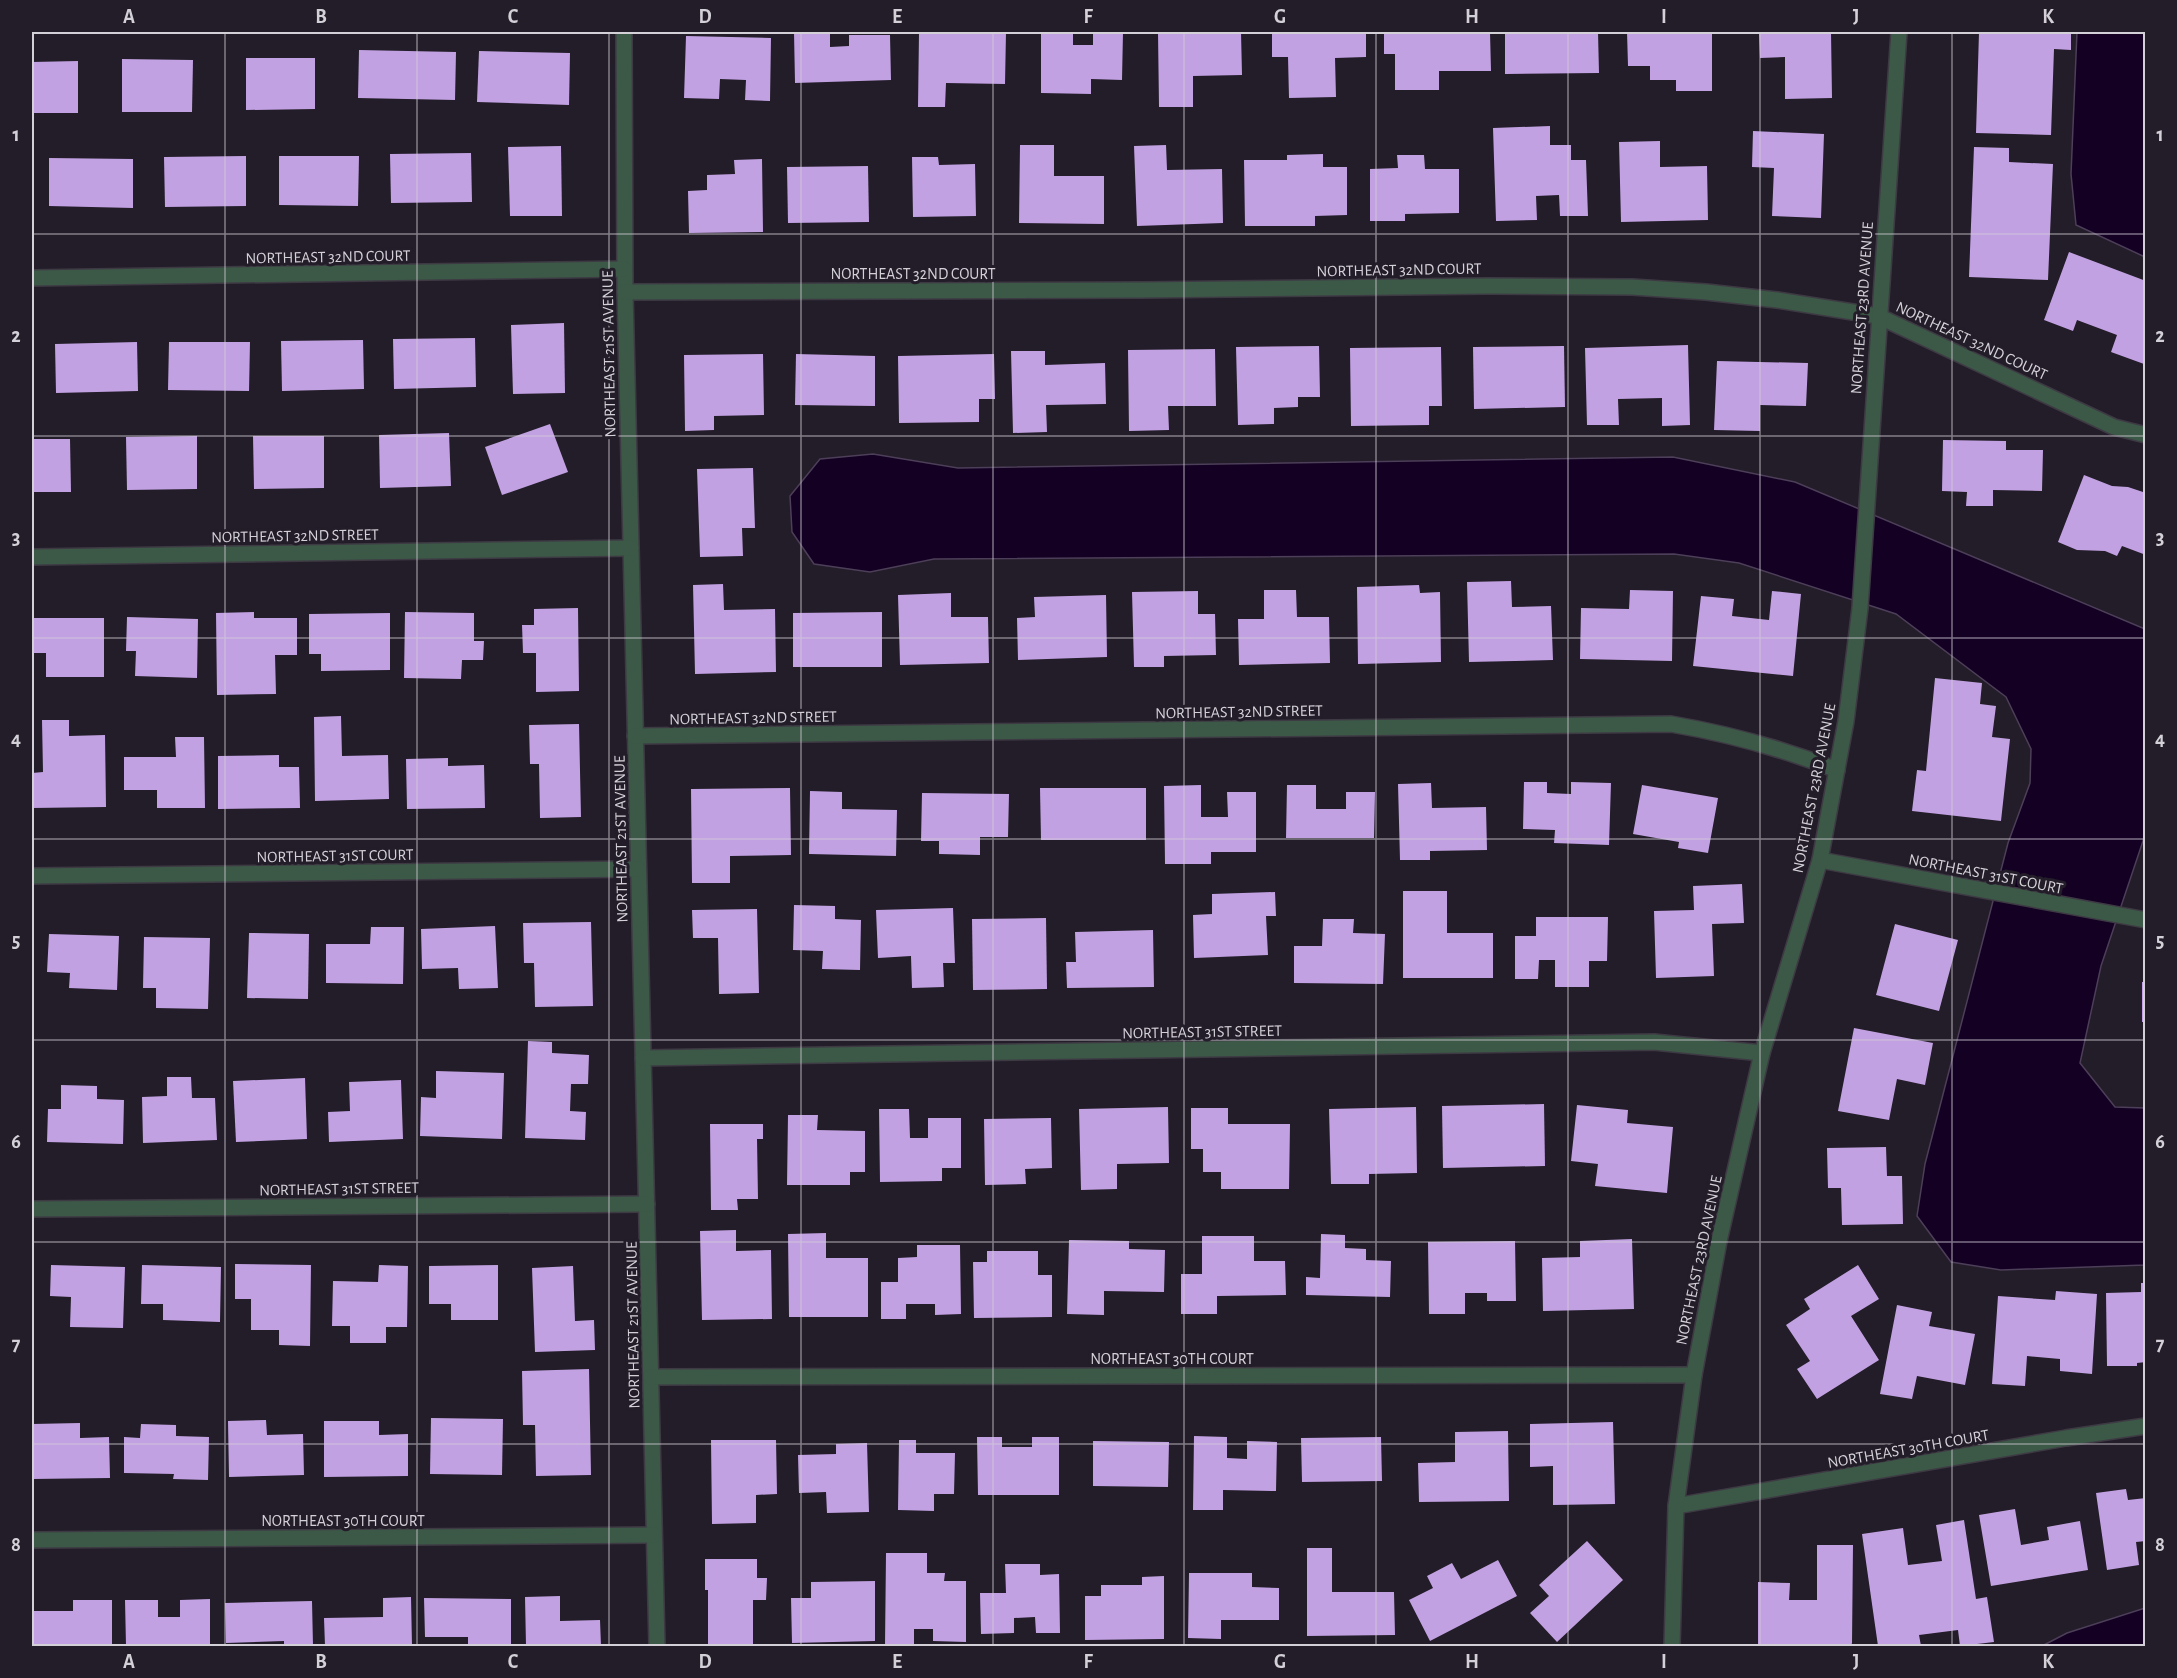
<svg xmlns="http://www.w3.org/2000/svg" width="2177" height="1678" font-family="'Alegreya Sans',sans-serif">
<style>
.water{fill:#130023;stroke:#4d3e59;stroke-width:1.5}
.building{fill:#c2a1e2}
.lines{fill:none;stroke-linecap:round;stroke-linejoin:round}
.minor-casing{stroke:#3e3a44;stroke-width:18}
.minor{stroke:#3c5847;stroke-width:15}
.grid{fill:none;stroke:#d4d0d8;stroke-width:1.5;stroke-opacity:0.55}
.labels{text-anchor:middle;stroke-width:6;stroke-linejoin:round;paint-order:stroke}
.street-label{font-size:16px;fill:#d4d0d8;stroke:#221d28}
.neatline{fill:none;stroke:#d4d0d8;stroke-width:2}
.grid-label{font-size:20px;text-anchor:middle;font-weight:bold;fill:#d4d0d8}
</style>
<rect width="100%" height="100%" fill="#221d28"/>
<g class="water">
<polygon points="2077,32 2145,32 2145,257 2076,225 2071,174"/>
<polygon points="873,454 958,468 1673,457 1795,482 2145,629 2145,835 2101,966 2080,1063 2115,1107 2145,1108 2145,1265 2001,1270 1951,1262 1917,1216 1925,1164 2008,843 2030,783 2031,749 2006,697 1896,614 1739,563 1674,554 934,559 870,572 814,564 792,532 790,496 820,459"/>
<polygon points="2145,1608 2145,1646 2042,1646 2067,1633"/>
</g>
<g class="building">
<polygon points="794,32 830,32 830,47 849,46 849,35 890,35 891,80 795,83"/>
<polygon points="919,32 1006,32 1005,84 946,83 945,107 918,107"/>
<polygon points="1041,32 1073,32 1073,45 1093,45 1093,32 1123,32 1122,80 1091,79 1091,94 1041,93"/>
<polygon points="1158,32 1241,32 1242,75 1193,76 1193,107 1159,107"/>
<polygon points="1272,32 1366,32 1366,57 1335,58 1336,97 1289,98 1288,57 1272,57"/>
<polygon points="1384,32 1490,32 1491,71 1439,71 1439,90 1395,90 1395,54 1384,54"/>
<polygon points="1505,32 1598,32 1599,73 1505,74"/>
<polygon points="1627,32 1712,32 1712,91 1676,91 1676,80 1650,80 1650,66 1628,66"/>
<polygon points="1759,32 1831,32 1832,98 1785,99 1785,57 1760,58"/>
<polygon points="1979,32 2071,32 2071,50 2054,49 2051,135 1976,133"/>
<polygon points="686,36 771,38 770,101 745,100 746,80 720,79 719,99 684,98"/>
<polygon points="359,50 456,52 455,100 358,98"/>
<polygon points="479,51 570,53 569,105 477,102"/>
<polygon points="246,58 315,58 315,109 246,110"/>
<polygon points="122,59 193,60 192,112 122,112"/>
<polygon points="78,61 78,113 32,113 32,62"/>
<polygon points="1550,126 1550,145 1571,145 1571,160 1586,160 1588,216 1560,216 1559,195 1536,196 1537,220 1496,221 1493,128"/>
<polygon points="1753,131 1824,134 1821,218 1772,216 1774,168 1752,167"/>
<polygon points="1660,141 1660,167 1707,166 1708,220 1621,222 1619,142"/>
<polygon points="1020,145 1054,145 1054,176 1104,176 1104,224 1019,223"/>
<polygon points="1166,145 1167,170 1222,169 1223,223 1137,226 1134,146"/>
<polygon points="561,146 562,216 510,216 508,147"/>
<polygon points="1974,147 2009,148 2009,162 2053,164 2048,280 1969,277"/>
<polygon points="471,153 472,202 391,203 390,154"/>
<polygon points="1323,154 1323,167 1347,167 1347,215 1315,216 1315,226 1245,226 1244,160 1287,160 1287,155"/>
<polygon points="1397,155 1424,155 1425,169 1459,169 1459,213 1405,214 1405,221 1370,221 1370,169 1398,168"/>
<polygon points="246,156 246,206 165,207 164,157"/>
<polygon points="279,156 359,156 358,206 279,205"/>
<polygon points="912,157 938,157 939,165 975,164 976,216 913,217"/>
<polygon points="49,158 133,159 133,208 49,206"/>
<polygon points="762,159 763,232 689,233 688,191 707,190 707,175 735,174 734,160"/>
<polygon points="868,166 869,222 788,223 787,167"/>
<polygon points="2069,252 2146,281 2144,364 2111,352 2117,335 2077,320 2073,331 2044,320"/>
<polygon points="564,323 565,393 513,394 511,325"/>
<polygon points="475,338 476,387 394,389 393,339"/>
<polygon points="363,340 364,389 282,391 281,341"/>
<polygon points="137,342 138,391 56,393 55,344"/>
<polygon points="169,342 250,342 249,391 168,390"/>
<polygon points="1688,345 1690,425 1662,426 1662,398 1618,399 1619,425 1587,425 1585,348"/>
<polygon points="1319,346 1320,397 1298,397 1298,407 1274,408 1274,424 1238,425 1236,347"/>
<polygon points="1564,346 1565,407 1474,409 1473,347"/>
<polygon points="1441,347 1442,406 1429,406 1429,425 1351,426 1350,348"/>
<polygon points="1215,349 1216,406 1168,406 1169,430 1129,431 1128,350"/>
<polygon points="1011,351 1045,351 1045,365 1105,363 1106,404 1046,405 1047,432 1013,433"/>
<polygon points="763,354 764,415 714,416 714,430 685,431 684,355"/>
<polygon points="796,354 875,356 875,406 795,405"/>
<polygon points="994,354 995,399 979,399 979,422 899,423 898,356"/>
<polygon points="1717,361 1808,363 1806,406 1760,405 1760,431 1714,430"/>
<polygon points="550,424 568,472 502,495 485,447"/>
<polygon points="449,433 451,486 380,488 379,435"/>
<polygon points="197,436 197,489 127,490 126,437"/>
<polygon points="253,436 324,436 324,488 254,489"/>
<polygon points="32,439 70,439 71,492 32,492"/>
<polygon points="1943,440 2006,441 2006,450 2043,450 2042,491 1993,490 1993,506 1966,506 1967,492 1942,491"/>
<polygon points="753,468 755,528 742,528 743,556 700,557 697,469"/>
<polygon points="2084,475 2112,486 2128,487 2146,493 2146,555 2122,546 2117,556 2105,551 2077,550 2058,542"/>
<polygon points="1511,581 1512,607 1551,606 1553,660 1469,662 1467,582"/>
<polygon points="723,584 724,610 775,609 776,672 695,674 693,585"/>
<polygon points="1419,585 1420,593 1440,592 1441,662 1358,664 1357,587"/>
<polygon points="1264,590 1296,590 1297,617 1329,617 1330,663 1239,665 1238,619 1264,619"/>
<polygon points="1630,590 1673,591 1672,661 1580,659 1581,608 1629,609"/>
<polygon points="1198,591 1198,614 1215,614 1216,655 1164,656 1164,667 1134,667 1132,592"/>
<polygon points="1772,591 1801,594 1793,676 1693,666 1701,596 1734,599 1732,616 1769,620"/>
<polygon points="951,593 951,617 988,617 989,663 900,665 898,595"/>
<polygon points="1106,595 1107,657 1018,660 1017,618 1035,617 1034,597"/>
<polygon points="578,608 579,691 536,692 536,653 523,653 522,625 534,625 534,609"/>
<polygon points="254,612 254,618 297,618 297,655 275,655 276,694 217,695 216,613"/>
<polygon points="405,612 474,613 474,641 484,641 483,660 462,660 461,679 404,678"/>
<polygon points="882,612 882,667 793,667 793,613"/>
<polygon points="390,613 390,670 321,671 321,654 309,654 309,614"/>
<polygon points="127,617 198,619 197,678 135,676 136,651 126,651"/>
<polygon points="33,618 104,618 104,677 46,677 46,653 33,653"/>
<polygon points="1935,678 1982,683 1980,704 1996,706 1992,737 2010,739 2001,821 1912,811 1917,770 1926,771"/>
<polygon points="341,716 342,756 388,755 389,799 315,801 314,717"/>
<polygon points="42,720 69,720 69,736 105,735 106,807 32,808 32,773 43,772"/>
<polygon points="579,724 581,817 540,818 539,764 530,764 529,725"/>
<polygon points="175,737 204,737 205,808 157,808 157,790 124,790 124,757 176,757"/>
<polygon points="279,755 279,767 299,767 300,808 218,809 218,756"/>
<polygon points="448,758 448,766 484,765 485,808 407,809 406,759"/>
<polygon points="1524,782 1547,782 1547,793 1571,794 1571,782 1611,783 1609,845 1554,843 1555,830 1523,829"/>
<polygon points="1431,783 1432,808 1486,807 1487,850 1430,851 1430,860 1400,860 1398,784"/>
<polygon points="1201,785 1201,817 1228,817 1227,792 1256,792 1256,852 1211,852 1211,864 1165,864 1164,786"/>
<polygon points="1287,785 1316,785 1316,809 1346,809 1346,792 1375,792 1374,838 1286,838"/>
<polygon points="1642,785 1718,798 1708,853 1678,848 1679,842 1633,834"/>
<polygon points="790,788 791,855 730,856 730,883 692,883 691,789"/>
<polygon points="1040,788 1146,788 1146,840 1041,840"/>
<polygon points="810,791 842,792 842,809 897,810 896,856 809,854"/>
<polygon points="922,793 1009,794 1008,837 980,837 980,855 939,854 939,841 921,841"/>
<polygon points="1742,884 1744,923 1712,924 1714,976 1656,978 1654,911 1694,910 1693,886"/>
<polygon points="1403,891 1447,891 1447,933 1493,933 1493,978 1403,978"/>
<polygon points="1275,892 1276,916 1266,916 1268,955 1194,958 1193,915 1212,914 1212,894"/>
<polygon points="794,905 835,906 835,919 861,920 860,970 822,969 823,951 793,950"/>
<polygon points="953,908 955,963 943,963 944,987 912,988 911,956 878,958 876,910"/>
<polygon points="757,909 759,993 719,994 718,938 693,938 692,910"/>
<polygon points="1536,917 1608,917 1607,961 1589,961 1589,987 1555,987 1555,960 1539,960 1538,979 1515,979 1515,936 1536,936"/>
<polygon points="1046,918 1047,989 973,990 972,919"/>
<polygon points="1323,919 1354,919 1353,933 1385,934 1383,984 1294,983 1294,946 1322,946"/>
<polygon points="591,922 593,1006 535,1007 534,963 524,963 523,923"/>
<polygon points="1895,924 1958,940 1939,1011 1876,995"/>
<polygon points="495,926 498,988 459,989 458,968 422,969 421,929"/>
<polygon points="371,927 404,927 403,984 326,983 326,944 370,944"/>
<polygon points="1153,930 1154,987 1067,988 1066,962 1076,962 1075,932"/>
<polygon points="249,933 309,934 308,999 247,998"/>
<polygon points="49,934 119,936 117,990 69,988 70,973 47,972"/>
<polygon points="144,937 210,938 208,1009 156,1008 156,988 143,988"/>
<rect x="2142" y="982" width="4" height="40"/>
<polygon points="1854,1028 1933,1043 1925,1085 1897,1079 1889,1120 1838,1111"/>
<polygon points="528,1041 552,1042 552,1053 589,1055 588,1084 571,1084 570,1111 586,1112 585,1140 525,1138"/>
<polygon points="436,1071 504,1073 502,1139 420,1136 421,1097 436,1098"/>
<polygon points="167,1077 191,1077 192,1098 215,1098 217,1140 143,1143 142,1097 167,1096"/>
<polygon points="305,1078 307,1139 236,1142 233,1081"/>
<polygon points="401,1080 403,1139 329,1142 328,1112 350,1111 349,1082"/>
<polygon points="61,1085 97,1086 97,1099 124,1100 123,1144 47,1142 48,1109 61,1109"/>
<polygon points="1544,1104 1545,1166 1443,1168 1442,1106"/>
<polygon points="1577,1105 1628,1110 1627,1123 1673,1127 1667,1193 1595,1186 1598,1164 1571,1161"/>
<polygon points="1168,1107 1169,1163 1117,1164 1117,1189 1081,1190 1079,1109"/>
<polygon points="1416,1107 1417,1173 1369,1174 1369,1184 1331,1184 1329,1109"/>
<polygon points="1191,1108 1228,1108 1228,1124 1290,1124 1289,1189 1221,1189 1221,1172 1203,1172 1203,1149 1191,1149"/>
<polygon points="879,1109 909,1109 910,1138 928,1138 928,1118 961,1118 961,1168 942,1168 942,1181 880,1182"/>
<polygon points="788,1115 818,1115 817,1130 865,1131 865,1172 850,1172 850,1185 787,1185"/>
<polygon points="1051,1118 1052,1168 1025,1169 1026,1184 985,1185 984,1119"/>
<polygon points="710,1124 763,1124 763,1139 757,1139 758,1199 737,1199 738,1210 711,1210"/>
<polygon points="1886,1147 1887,1176 1902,1176 1903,1224 1842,1225 1841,1188 1828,1188 1827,1148"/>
<polygon points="736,1230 736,1251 771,1250 772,1319 702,1320 700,1231"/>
<polygon points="826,1233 826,1258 868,1258 868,1317 789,1317 788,1234"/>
<polygon points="1321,1234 1345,1235 1345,1248 1366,1249 1366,1260 1391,1261 1390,1297 1306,1295 1306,1277 1320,1278"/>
<polygon points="1202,1236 1254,1236 1254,1261 1285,1261 1286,1295 1217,1296 1217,1314 1181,1314 1181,1274 1202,1274"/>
<polygon points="1632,1239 1634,1309 1543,1311 1542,1258 1580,1257 1580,1241"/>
<polygon points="1069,1240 1129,1241 1129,1249 1165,1250 1164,1292 1104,1291 1104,1315 1067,1314"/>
<polygon points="1515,1241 1516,1301 1487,1301 1487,1293 1465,1293 1465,1314 1429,1314 1428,1242"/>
<polygon points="917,1245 960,1245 961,1314 935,1315 935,1304 906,1304 906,1319 881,1319 881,1282 898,1282 898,1258 917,1257"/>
<polygon points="987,1251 1038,1251 1038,1275 1052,1275 1052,1317 974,1318 973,1262 987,1262"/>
<polygon points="235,1264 311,1265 310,1346 279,1345 279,1330 251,1330 251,1299 235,1299"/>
<polygon points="51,1265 125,1267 123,1328 70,1327 71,1297 50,1296"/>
<polygon points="142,1265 221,1267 220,1322 163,1320 163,1304 141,1304"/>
<polygon points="379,1265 408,1266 407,1327 386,1327 386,1343 350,1343 350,1326 332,1326 333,1281 378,1282"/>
<polygon points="498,1265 498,1320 451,1320 451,1304 429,1304 429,1266"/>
<polygon points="1858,1265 1879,1299 1851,1316 1879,1360 1817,1399 1797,1369 1810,1361 1786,1325 1810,1309 1804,1299"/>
<polygon points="573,1266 575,1321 594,1320 595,1350 535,1352 532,1268"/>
<polygon points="2141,1283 2146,1283 2146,1362 2137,1363 2137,1366 2107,1366 2106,1293 2141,1292"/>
<polygon points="2056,1291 2097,1294 2092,1374 2060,1371 2060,1359 2027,1356 2025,1386 1992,1384 1998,1296 2055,1300"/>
<polygon points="1897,1305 1932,1312 1929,1326 1975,1334 1965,1385 1917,1376 1912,1399 1880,1394"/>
<polygon points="589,1369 591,1475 536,1476 535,1425 523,1425 522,1371"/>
<polygon points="431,1418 503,1419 502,1475 430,1474"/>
<polygon points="266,1420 267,1435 303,1434 304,1475 229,1477 228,1421"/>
<polygon points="324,1421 379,1421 379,1435 408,1434 408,1476 324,1477"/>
<polygon points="1613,1422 1615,1504 1553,1505 1553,1466 1530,1467 1530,1424"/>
<polygon points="80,1423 80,1438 109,1437 110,1478 32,1479 32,1424"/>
<polygon points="141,1424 176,1425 176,1436 209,1437 208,1480 173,1479 174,1474 124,1473 124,1437 140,1438"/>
<polygon points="1508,1431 1509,1501 1419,1502 1418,1463 1455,1462 1455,1432"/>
<polygon points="1194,1436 1227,1437 1227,1458 1247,1459 1247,1441 1277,1442 1276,1491 1223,1490 1223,1510 1193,1510"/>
<polygon points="977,1437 1002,1437 1002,1447 1032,1447 1032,1437 1059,1437 1059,1495 978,1495"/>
<polygon points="1381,1437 1382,1481 1302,1482 1301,1438"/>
<polygon points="711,1440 776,1440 777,1494 756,1495 756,1523 712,1524"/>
<polygon points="899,1440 916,1440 916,1453 955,1453 954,1494 934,1494 934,1511 898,1510"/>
<polygon points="1093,1441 1169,1442 1168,1487 1093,1486"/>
<polygon points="867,1443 869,1512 827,1513 826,1492 799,1493 798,1455 836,1454 836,1444"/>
<polygon points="2126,1489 2128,1500 2146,1498 2146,1541 2136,1542 2139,1565 2107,1570 2096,1493"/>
<polygon points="2015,1509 2021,1545 2049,1540 2047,1527 2080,1521 2088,1570 1991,1586 1979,1515"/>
<polygon points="1964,1520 1976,1599 1987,1597 1994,1642 1960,1646 1958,1630 1919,1635 1921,1646 1878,1646 1862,1534 1903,1528 1908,1565 1942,1561 1936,1525"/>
<polygon points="1587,1541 1623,1580 1557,1642 1530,1613 1549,1596 1539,1585"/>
<polygon points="1817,1545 1853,1545 1852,1643 1851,1646 1758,1646 1758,1582 1790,1583 1789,1600 1817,1600"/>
<polygon points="1307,1548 1332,1548 1332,1592 1394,1592 1395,1635 1307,1636"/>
<polygon points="886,1553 927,1553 927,1573 945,1573 944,1581 966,1581 966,1642 933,1641 933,1629 914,1629 914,1645 885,1645"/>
<polygon points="705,1559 757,1559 757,1578 767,1578 766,1600 753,1600 753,1646 708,1646 708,1590 705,1590"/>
<polygon points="1498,1560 1517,1596 1430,1641 1409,1600 1433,1588 1427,1576 1452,1563 1461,1579"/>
<polygon points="1005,1564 1040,1564 1040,1575 1059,1574 1060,1633 1036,1633 1035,1617 1014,1618 1014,1633 981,1634 980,1593 1006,1593"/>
<polygon points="1189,1573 1252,1573 1252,1587 1279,1588 1279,1620 1221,1620 1221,1639 1188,1638"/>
<polygon points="1164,1576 1164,1639 1085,1640 1085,1596 1101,1596 1101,1585 1142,1585 1142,1577"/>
<polygon points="875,1581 875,1641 792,1643 791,1598 811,1598 811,1582"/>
<polygon points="560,1596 560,1621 600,1620 601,1646 526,1646 525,1597"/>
<polygon points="411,1597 412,1646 325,1646 324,1618 383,1617 383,1598"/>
<polygon points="424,1598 511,1599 511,1646 468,1646 468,1637 425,1637"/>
<polygon points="210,1599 210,1646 126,1646 125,1600 158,1600 158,1617 180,1617 180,1600"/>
<polygon points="73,1600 112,1600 112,1646 32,1646 32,1611 73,1611"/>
<polygon points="312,1601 313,1646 284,1646 284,1641 226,1643 225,1603"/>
</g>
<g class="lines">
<defs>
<g id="minor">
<polyline points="624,32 625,292 657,1646"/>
<polyline points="32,278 624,269"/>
<polyline points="625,292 1143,290 1487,286 1632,287 1706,292 1777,300 1878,316 2114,427 2146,435"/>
<polyline points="32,557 631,548"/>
<path d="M635,736L1671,724C1730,734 1781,748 1837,770"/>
<polyline points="1820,860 2146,920"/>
<polyline points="32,876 638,869"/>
<polyline points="643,1058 1654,1042 1762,1053"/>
<polyline points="32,1209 647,1204"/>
<polyline points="651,1377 1694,1375"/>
<polyline points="1676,1506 2066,1438 2146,1426"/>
<polyline points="32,1540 654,1535"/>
<polyline points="1672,1646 1676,1506 1694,1375 1719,1241 1762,1053 1820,860 1846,721 1860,608 1899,32"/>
</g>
</defs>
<use href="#minor" class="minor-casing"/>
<use href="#minor" class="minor"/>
</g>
<path class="grid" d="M225,32V1646M417,32V1646M609,32V1646M801,32V1646M993,32V1646M1184,32V1646M1376,32V1646M1568,32V1646M1760,32V1646M1952,32V1646M32,234H2146M32,436H2146M32,638H2146M32,839H2146M32,1040H2146M32,1242H2146M32,1444H2146"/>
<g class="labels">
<g class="street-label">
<text transform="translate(328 256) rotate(-1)" y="6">NORTHEAST 32ND COURT</text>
<text transform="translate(1399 269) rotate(-1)" y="6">NORTHEAST 32ND COURT</text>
<text x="913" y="279">NORTHEAST 32ND COURT</text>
<text transform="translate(1861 308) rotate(-86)" y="6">NORTHEAST 23RD AVENUE</text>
<text transform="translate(1972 340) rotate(25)" y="6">NORTHEAST 32ND COURT</text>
<text transform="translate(608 354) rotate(-91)" y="6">NORTHEAST 21ST AVENUE</text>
<text transform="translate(295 535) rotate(-1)" y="6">NORTHEAST 32ND STREET</text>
<text transform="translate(1239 711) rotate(-1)" y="6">NORTHEAST 32ND STREET</text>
<text transform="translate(753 717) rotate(-1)" y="6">NORTHEAST 32ND STREET</text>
<text transform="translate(1813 788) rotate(-79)" y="6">NORTHEAST 23RD AVENUE</text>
<text transform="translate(620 839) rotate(-91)" y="6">NORTHEAST 21ST AVENUE</text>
<text transform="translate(335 855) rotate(-1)" y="6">NORTHEAST 31ST COURT</text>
<text transform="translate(1986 873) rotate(11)" y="6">NORTHEAST 31ST COURT</text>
<text transform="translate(1202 1031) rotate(-1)" y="6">NORTHEAST 31ST STREET</text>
<text transform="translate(339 1188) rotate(-1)" y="6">NORTHEAST 31ST STREET</text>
<text transform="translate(1698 1260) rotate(-78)" y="6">NORTHEAST 23RD AVENUE</text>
<text transform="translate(632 1325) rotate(-91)" y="6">NORTHEAST 21ST AVENUE</text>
<text x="1172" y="1364">NORTHEAST 30TH COURT</text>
<text transform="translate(1908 1448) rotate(-10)" y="6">NORTHEAST 30TH COURT</text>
<text x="343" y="1526">NORTHEAST 30TH COURT</text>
</g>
</g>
<rect width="2177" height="1678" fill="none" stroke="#221d28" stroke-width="66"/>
<rect x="33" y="33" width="2111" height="1612" class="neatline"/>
<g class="grid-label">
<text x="129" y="23">A</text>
<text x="321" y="23">B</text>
<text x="513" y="23">C</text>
<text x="705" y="23">D</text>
<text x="897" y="23">E</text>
<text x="1088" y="23">F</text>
<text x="1280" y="23">G</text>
<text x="1472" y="23">H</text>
<text x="1664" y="23">I</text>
<text x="1856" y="23">J</text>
<text x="2048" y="23">K</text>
<text x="16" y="141">1</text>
<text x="2160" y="141">1</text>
<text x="16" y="342">2</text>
<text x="2160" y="342">2</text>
<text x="16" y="544">3</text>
<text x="2160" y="544">3</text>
<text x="16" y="745">4</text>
<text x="2160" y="745">4</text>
<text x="16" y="947">5</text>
<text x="2160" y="947">5</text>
<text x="16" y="1148">6</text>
<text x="2160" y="1148">6</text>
<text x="16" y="1350">7</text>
<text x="2160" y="1350">7</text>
<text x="16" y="1551">8</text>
<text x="2160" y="1551">8</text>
<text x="129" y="1668">A</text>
<text x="321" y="1668">B</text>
<text x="513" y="1668">C</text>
<text x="705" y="1668">D</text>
<text x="897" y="1668">E</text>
<text x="1088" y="1668">F</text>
<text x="1280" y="1668">G</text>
<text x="1472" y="1668">H</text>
<text x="1664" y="1668">I</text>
<text x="1856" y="1668">J</text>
<text x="2048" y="1668">K</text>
</g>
</svg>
